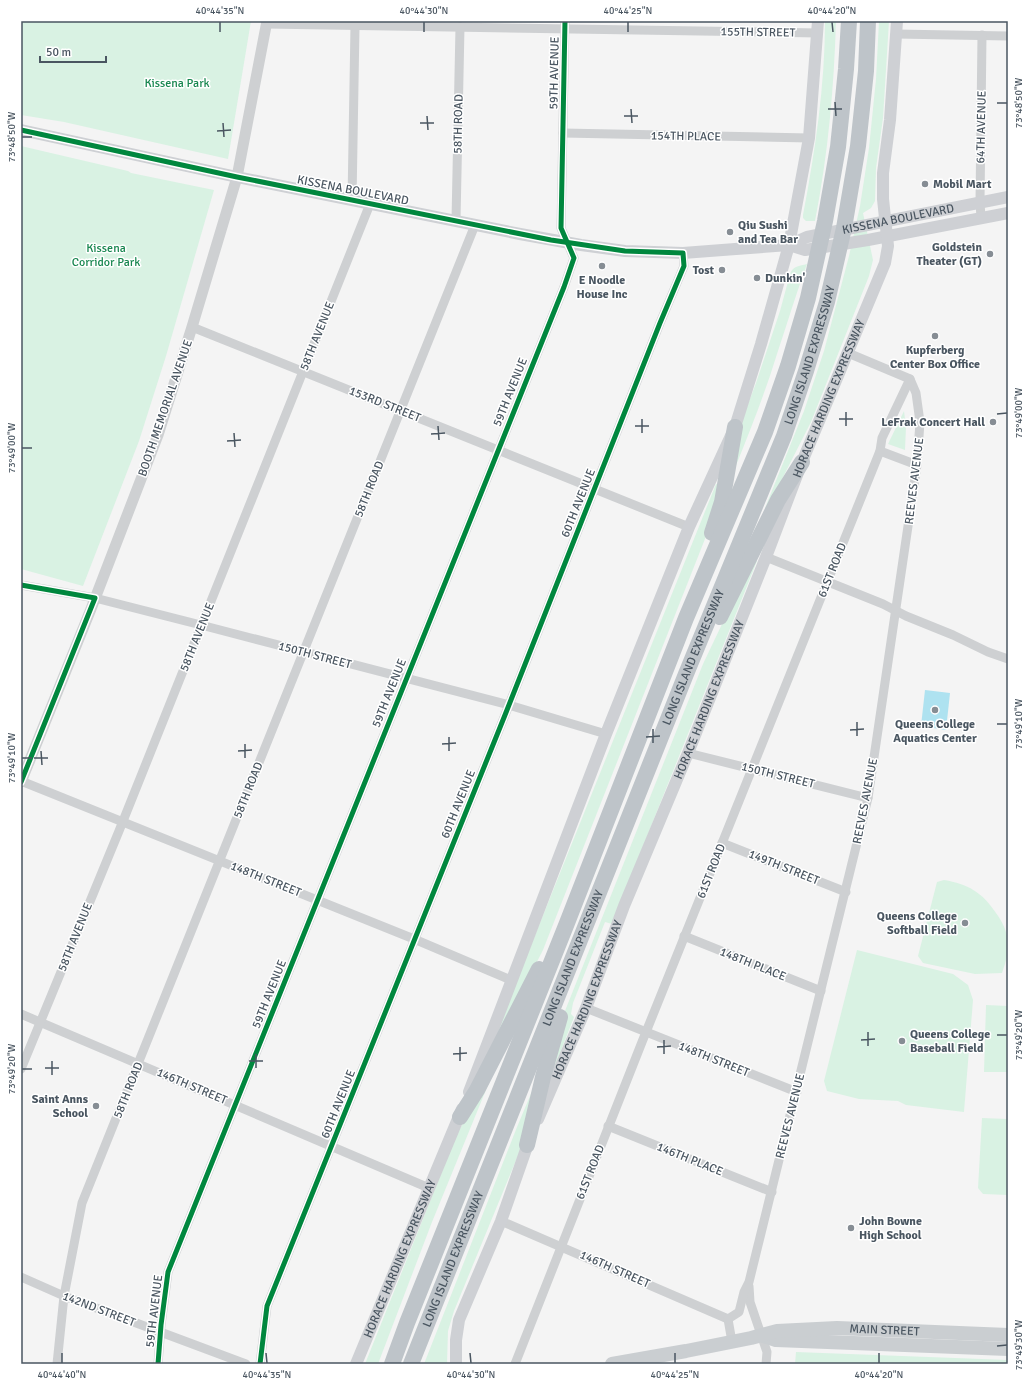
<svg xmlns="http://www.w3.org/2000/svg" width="1029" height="1385" font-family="Signika,sans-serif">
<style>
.green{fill:#d9f2e3}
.water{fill:#aee2f0}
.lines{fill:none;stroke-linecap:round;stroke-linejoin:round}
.minor{stroke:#ced0d2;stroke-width:9}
.tertiary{stroke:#ced0d2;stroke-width:11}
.secondary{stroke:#ced0d4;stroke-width:12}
.primary{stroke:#caced1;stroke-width:14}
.motorway{stroke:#bec4c9;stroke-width:16}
.cycleway-casing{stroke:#fff;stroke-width:8}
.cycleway{stroke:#00873e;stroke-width:5}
.ticks{fill:none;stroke:#4a5661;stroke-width:1.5}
.poi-dot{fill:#868d94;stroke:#fff;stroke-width:1.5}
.labels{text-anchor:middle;stroke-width:3;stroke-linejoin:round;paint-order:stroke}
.street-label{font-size:12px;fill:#4a5661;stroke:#fff}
.park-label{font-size:12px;fill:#17864f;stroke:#fff}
.poi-label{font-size:12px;font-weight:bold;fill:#4a5661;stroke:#fff;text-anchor:start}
.neatline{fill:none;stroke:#4a5661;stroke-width:1.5}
.ticks-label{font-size:10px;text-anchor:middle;fill:#4a5661}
</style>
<rect width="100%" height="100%" fill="#f4f4f4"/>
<g class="green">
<polygon points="21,21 251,21 228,159 64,122 21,115"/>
<path d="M825,21H836C834,88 828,155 815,221H806L803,218V215C815,151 825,86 825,21Z"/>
<polygon points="879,21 889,21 883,118 876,168 875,201 871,208 863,213 873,260 869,276 811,422 782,479 769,509 765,508 804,411 824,351 849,256 860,206 869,148 876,79"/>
<polygon points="21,146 128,171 131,173 214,190 166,356 139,441 83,586 21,569"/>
<path d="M807,264C796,294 787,324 777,354C765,393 750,431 735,468L740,425L756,383L780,311L790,274C793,266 799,266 807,264Z"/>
<polygon points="904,411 906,427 905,450 888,444"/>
<polygon points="716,484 720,485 716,511 543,950 489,1056 487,1055"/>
<polygon points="753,559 757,561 612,924 605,922 573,1003 571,1014 574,1017 555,1066 552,1069 559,1026 703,664"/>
<path d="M944,880C968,884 982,892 996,913C1011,934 1011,949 1002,973L975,974L923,963L918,956L937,882Z"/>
<polygon points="857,950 953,974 968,985 973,1000 964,1112 906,1105 898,1101 859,1099 827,1091 824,1081"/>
<polygon points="986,1005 1008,1006 1008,1072 984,1072"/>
<polygon points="499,1058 432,1222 378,1364 365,1364 457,1134"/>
<polygon points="538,1077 521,1148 454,1311 448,1331 447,1364 424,1364 517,1127"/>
<polygon points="982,1118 1008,1119 1008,1195 983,1194 978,1188"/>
<polygon points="796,1352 1008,1360 1008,1364 795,1364"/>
</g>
<polygon class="water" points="925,690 950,693 946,730 921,726"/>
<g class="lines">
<g class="minor">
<polyline points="266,24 818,33"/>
<polyline points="896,34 1008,36"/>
<polyline points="563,133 809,138"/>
<polyline points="352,200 355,26"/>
<polyline points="981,218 980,202 982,35"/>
<polyline points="456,220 460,27"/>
<polyline points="192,327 689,527"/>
<polyline points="880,451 917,465"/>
<polyline points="766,557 883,604 906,616 953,635 988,652 1008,659"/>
<polyline points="21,585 95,598 201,625 509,705 606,734"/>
<polyline points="688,753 868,798"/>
<polyline points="21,781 414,939 511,980"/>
<polyline points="722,843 846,892"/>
<polyline points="684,936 821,991"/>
<polyline points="586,1008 797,1092"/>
<polyline points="21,1014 429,1188"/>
<polyline points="21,1069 119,831 370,204"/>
<polyline points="608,1126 772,1192"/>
<polyline points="501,1221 728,1319"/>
<polyline points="21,1277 64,1296 246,1364"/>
<polyline points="749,1286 750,1302 767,1352 766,1364"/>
<polyline points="728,1319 739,1312 744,1292 749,1282 868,798 917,465 920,422 916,393 910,379 848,353"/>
<polyline points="728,1319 732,1342"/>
<polyline points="57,1364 64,1296 82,1203 475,225"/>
<polyline points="158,1364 161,1325 168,1272 564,287 574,258 561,228 565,21"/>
<polyline points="260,1364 267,1306 505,715 660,323 684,266 683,253"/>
<polyline points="515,1364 642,1042 880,451 882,438 910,379"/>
</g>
<polyline class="tertiary" points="21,782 91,609 158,435 192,327 237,177 267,21"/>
<g class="secondary">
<path id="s1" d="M21,130L237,177L520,234L581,245L625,251L683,253L789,245L807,237L1008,197"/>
<polyline points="789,245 805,250 868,240 1008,213"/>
<polyline points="469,1092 606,734 689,527 735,427 761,344 789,245 809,138 818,21"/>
<path id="s2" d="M538,1119L586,1008L624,906L688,753L766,557L802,462L885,263L888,246L883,199V173L890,120L897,21"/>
<path id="s3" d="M356,1364L462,1109"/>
<polyline points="456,1364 456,1340 459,1320 501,1221 530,1138"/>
</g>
<g class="primary">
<polyline points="764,1336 776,1340 1008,1349"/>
<path id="s4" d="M612,1364L686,1351L751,1338L777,1331L837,1328L1008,1335"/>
</g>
<g class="motorway">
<polyline points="712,533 722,502 735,427"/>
<polyline points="720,617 778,500 802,462"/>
<polyline points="460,1117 477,1090 539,969"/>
<polyline points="527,1145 543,1077 560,1017"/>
<polyline points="392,1364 407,1323 567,923 686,618 765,432 788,366 808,298 825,221 838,147 846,69 849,21"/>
<path id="s5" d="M411,1364L686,674L784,436L806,371L827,302L844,228L858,146L866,71L868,21"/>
</g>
<defs>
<g id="cycleway">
<polyline points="21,130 237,177 551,240 625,251 683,253 684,266 660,323 505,715 267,1306 260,1364"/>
<polyline points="21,585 95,598 21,782"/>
<polyline points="158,1364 161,1325 168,1272 564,287 574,258 561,228 565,21"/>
</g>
</defs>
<use href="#cycleway" class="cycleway-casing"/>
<use href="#cycleway" class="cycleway"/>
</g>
<path class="ticks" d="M220,22V32M424,22V32M628,22V32M832,22L833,32M835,102L836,116M997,103H1007M631,109L632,123M828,109H842M427,116L428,130M624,116H638M223,123L224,137M420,123H434M217,131L231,130M22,137H32M846,412V426M997,414L1007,413M642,419V433M839,419H853M438,426L439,440M635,426H649M234,433L235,447M431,434L445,433M227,441L241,440M22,448H32M857,722V736M997,724H1007M653,729V743M850,730L864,729M449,737V751M646,737L660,736M245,744V758M442,744L456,743M41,751L42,765M238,751L252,750M22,758H32M34,758H48M868,1032V1046M997,1035H1007M664,1040V1054M861,1040L875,1039M460,1047V1061M657,1047L671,1046M256,1054V1068M453,1054L467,1053M52,1061V1075M249,1061H263M45,1068H59M22,1069H32M997,1346L1007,1345M62,1353V1363M266,1353L267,1363M470,1353L471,1363M675,1353V1363M879,1353V1363"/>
<g class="poi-dot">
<circle cx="925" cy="184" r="4"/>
<circle cx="730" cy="232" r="4"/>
<circle cx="990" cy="254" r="4"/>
<circle cx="602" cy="266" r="4"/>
<circle cx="722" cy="270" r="4"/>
<circle cx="757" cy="278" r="4"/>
<circle cx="935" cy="336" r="4"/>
<circle cx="993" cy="422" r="4"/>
<circle cx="935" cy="710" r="4"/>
<circle cx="965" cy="923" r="4"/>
<circle cx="902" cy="1041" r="4"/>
<circle cx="96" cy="1106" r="4"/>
<circle cx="851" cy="1228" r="4"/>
</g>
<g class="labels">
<g class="street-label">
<text transform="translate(758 32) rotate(1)" y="4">155TH STREET</text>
<text transform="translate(554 73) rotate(-89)" y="4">59TH AVENUE</text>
<text transform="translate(458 124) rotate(-89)" y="4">58TH ROAD</text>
<text transform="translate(981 127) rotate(-89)" y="4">64TH AVENUE</text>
<text transform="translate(686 136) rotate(1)" y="4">154TH PLACE</text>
<text transform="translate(353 190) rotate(11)" y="4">KISSENA BOULEVARD</text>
<text dy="4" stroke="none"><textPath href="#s1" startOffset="893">KISSENA BOULEVARD</textPath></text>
<text transform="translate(317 336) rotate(-68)" y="4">58TH AVENUE</text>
<text dy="4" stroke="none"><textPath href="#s5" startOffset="1085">LONG ISLAND EXPRESSWAY</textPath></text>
<text transform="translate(510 392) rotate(-68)" y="4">59TH AVENUE</text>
<text dy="4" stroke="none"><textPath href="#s2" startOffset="777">HORACE HARDING EXPRESSWAY</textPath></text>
<text transform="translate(385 404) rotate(22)" y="4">153RD STREET</text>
<text transform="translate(165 408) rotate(-71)" y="4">BOOTH MEMORIAL AVENUE</text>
<text transform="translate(914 481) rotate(-83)" y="4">REEVES AVENUE</text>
<text transform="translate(369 489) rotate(-68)" y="4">58TH ROAD</text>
<text transform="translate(578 503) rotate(-68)" y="4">60TH AVENUE</text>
<text transform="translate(832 570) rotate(-68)" y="4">61ST ROAD</text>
<text transform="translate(197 637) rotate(-68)" y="4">58TH AVENUE</text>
<text transform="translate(315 655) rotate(15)" y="4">150TH STREET</text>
<text dy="4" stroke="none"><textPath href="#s5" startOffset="761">LONG ISLAND EXPRESSWAY</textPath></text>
<text transform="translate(389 693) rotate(-68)" y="4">59TH AVENUE</text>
<text dy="4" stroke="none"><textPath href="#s2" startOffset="453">HORACE HARDING EXPRESSWAY</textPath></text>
<text transform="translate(778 775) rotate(14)" y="4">150TH STREET</text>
<text transform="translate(248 790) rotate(-68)" y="4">58TH ROAD</text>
<text transform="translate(865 801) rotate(-79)" y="4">REEVES AVENUE</text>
<text transform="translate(458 804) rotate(-68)" y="4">60TH AVENUE</text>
<text transform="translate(784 867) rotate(22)" y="4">149TH STREET</text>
<text transform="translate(711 871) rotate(-68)" y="4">61ST ROAD</text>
<text transform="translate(266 879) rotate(22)" y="4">148TH STREET</text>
<text transform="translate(75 937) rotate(-68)" y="4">58TH AVENUE</text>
<text dy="4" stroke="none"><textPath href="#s5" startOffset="437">LONG ISLAND EXPRESSWAY</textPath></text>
<text transform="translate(753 964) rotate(22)" y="4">148TH PLACE</text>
<text transform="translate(269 994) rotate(-68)" y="4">59TH AVENUE</text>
<text dy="4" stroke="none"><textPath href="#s2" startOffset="129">HORACE HARDING EXPRESSWAY</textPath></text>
<text transform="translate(714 1059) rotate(22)" y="4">148TH STREET</text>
<text transform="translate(192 1086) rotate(23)" y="4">146TH STREET</text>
<text transform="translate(128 1090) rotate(-68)" y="4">58TH ROAD</text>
<text transform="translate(338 1104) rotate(-68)" y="4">60TH AVENUE</text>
<text transform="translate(790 1116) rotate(-76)" y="4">REEVES AVENUE</text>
<text transform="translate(690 1159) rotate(22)" y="4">146TH PLACE</text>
<text transform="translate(590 1172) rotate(-68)" y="4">61ST ROAD</text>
<text dy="4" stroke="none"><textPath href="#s3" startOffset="114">HORACE HARDING EXPRESSWAY</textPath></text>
<text dy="4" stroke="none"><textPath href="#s5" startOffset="113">LONG ISLAND EXPRESSWAY</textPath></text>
<text transform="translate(615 1269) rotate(24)" y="4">146TH STREET</text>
<text transform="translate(99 1309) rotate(21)" y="4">142ND STREET</text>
<text transform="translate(154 1311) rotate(-83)" y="4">59TH AVENUE</text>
<text dy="4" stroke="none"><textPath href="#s4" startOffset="276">MAIN STREET</textPath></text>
</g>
<g class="park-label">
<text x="177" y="87">Kissena Park</text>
<text x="106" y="252">Kissena<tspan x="106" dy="14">Corridor Park</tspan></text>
</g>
<g class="poi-label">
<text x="933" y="188">Mobil Mart</text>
<text x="738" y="229">Qiu Sushi<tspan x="738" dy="14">and Tea Bar</tspan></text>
<text x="982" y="251" text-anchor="end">Goldstein<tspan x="982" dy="14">Theater (GT)</tspan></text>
<text x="714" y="274" text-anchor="end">Tost</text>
<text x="765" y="282">Dunkin'</text>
<text x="602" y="284" text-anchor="middle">E Noodle<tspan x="602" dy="14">House Inc</tspan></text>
<text x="935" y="354" text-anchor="middle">Kupferberg<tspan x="935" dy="14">Center Box Office</tspan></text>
<text x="985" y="426" text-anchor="end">LeFrak Concert Hall</text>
<text x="935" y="728" text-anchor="middle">Queens College<tspan x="935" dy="14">Aquatics Center</tspan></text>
<text x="957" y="920" text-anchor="end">Queens College<tspan x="957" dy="14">Softball Field</tspan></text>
<text x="910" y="1038">Queens College<tspan x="910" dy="14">Baseball Field</tspan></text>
<text x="88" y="1103" text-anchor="end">Saint Anns<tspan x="88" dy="14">School</tspan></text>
<text x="859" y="1225">John Bowne<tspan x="859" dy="14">High School</tspan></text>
</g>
</g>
<rect width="1029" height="1385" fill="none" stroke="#ffffff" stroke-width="44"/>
<path d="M40 56v6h66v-6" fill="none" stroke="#4a5661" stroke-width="2"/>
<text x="46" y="56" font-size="12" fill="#4a5661" stroke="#ffffff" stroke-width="3" paint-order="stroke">50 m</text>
<rect x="22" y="22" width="985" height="1341" class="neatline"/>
<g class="ticks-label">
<text x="220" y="14">40°44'35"N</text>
<text x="424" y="14">40°44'30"N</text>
<text x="628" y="14">40°44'25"N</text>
<text x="832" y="14">40°44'20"N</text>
<text transform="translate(1018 103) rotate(-90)" y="4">73°48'50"W</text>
<text transform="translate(11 137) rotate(-90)" y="4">73°48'50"W</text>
<text transform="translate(1018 413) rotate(-90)" y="4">73°49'00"W</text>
<text transform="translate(11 448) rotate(-90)" y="4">73°49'00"W</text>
<text transform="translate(1018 724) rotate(-90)" y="4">73°49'10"W</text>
<text transform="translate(11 758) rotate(-90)" y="4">73°49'10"W</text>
<text transform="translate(1018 1035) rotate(-90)" y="4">73°49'20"W</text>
<text transform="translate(11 1069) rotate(-90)" y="4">73°49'20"W</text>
<text transform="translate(1018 1345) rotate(-90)" y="4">73°49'30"W</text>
<text x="62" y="1378">40°44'40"N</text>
<text x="267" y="1378">40°44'35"N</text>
<text x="471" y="1378">40°44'30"N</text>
<text x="675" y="1378">40°44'25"N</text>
<text x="879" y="1378">40°44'20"N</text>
</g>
</svg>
